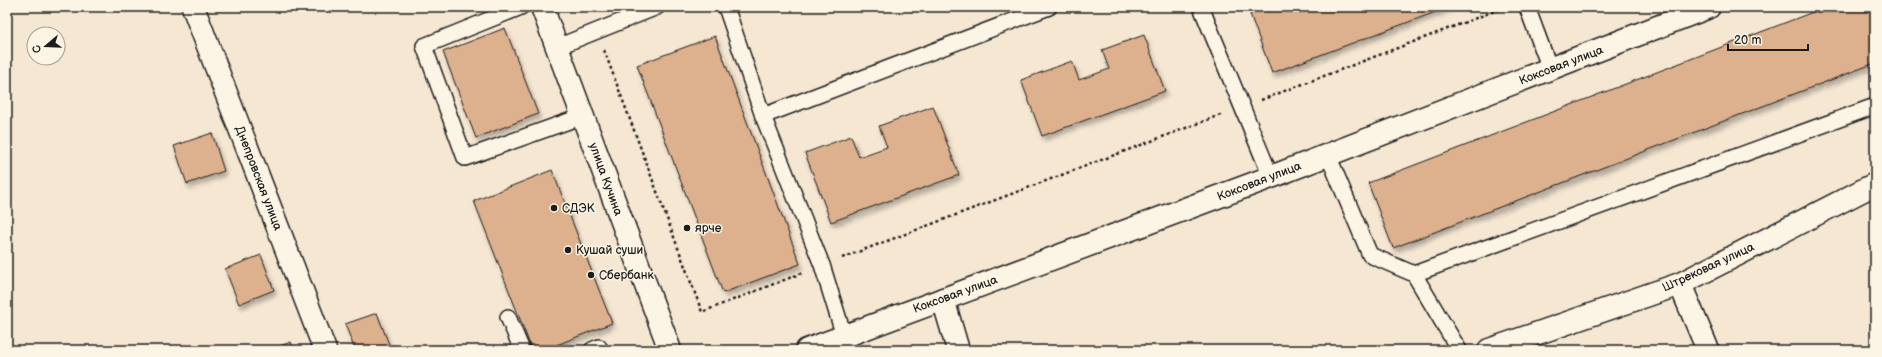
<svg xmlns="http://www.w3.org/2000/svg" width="1882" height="357" font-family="'Balsamiq Sans',sans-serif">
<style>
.building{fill:#ddb18d;stroke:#1c1c1c;filter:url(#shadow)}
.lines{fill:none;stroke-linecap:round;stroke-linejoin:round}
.service-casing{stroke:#1c1c1c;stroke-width:18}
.minor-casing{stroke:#1c1c1c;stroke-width:25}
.secondary-casing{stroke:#1c1c1c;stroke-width:25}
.path{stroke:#1c1c1c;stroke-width:2.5;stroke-dasharray:3 3;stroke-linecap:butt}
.service{stroke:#fcf5e5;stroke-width:15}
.minor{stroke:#fcf5e5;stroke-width:22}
.secondary{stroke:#fcf5e5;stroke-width:22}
.poi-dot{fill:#1c1c1c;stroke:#fcf5e5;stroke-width:1.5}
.labels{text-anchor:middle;stroke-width:3;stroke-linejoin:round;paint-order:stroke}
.street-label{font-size:12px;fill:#1c1c1c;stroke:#fcf5e5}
.poi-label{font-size:12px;fill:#1c1c1c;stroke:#fcf5e5;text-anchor:start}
</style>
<defs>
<filter id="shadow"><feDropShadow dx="2.5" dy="4.5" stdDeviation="2" flood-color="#0004"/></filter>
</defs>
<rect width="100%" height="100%" fill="#f6e7d3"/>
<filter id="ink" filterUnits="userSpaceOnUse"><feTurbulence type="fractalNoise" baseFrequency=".025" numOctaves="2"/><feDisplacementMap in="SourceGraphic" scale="8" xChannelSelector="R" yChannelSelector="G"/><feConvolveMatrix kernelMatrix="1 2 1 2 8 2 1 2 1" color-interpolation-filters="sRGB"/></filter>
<g filter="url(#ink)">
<g class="building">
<polygon points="1268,7 1449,7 1272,73 1250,14"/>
<polygon points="1826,7 1875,7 1875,63 1393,248 1368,183"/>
<polygon points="505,28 538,114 476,138 443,52"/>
<polygon points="1144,35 1165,91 1042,136 1021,80 1072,61 1079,80 1109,69 1102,50"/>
<polygon points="715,36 800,264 723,293 637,65"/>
<polygon points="933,106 959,175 831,222 805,153 851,136 859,157 887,147 879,126"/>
<polygon points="212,133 224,171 187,184 174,146"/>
<polygon points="552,170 612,323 544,350 532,350 474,201"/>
<polygon points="261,255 274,290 239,304 225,269"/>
<polygon points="1875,255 1875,267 1871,256"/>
<polygon points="377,313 390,347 382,350 355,350 345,324"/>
<polygon points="291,342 294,350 268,350"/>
</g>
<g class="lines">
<defs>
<g id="service">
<polyline points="521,7 424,46 465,158 583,116"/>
<polyline points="726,7 763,116 822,265 844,336"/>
<polyline points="1201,7 1271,177"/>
<polyline points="1527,7 1550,69"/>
<polyline points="557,47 657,7"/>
<polyline points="763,116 1049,7"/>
<polyline points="1328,155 1370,255 1414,274"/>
<polyline points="508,317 522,350"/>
<polyline points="592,350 599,347"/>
<polyline points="1459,350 1414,274 1875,106"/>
</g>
<g id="minor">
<polyline points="193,7 325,350"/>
<polyline points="1680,284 1708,350"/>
<polyline points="943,299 958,350"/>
<polyline points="1489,350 1680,284 1875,184"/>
</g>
<g id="secondary">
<polyline points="542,7 670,350"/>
<polyline points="807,350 1271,177 1709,7"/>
</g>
</defs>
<use href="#service" class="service-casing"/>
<use href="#minor" class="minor-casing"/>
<use href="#secondary" class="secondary-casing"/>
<g class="path">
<polyline points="604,50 702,312 802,273"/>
<polyline points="1261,100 1505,7"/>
<polyline points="842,258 1223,114"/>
</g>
<use href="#service" class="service"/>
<use href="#minor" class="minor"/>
<use href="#secondary" class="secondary"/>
</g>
</g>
<g class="poi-dot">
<circle cx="554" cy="208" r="4"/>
<circle cx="687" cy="228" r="4"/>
<circle cx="568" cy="250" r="4"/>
<circle cx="591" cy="275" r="4"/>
</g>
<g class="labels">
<g class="street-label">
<text transform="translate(1561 65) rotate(-21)" y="4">Коксовая улица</text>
<text transform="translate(259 178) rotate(69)" y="4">Днепровская улица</text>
<text transform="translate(606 179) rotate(70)" y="4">улица Кучина</text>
<text transform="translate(1259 181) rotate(-21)" y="4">Коксовая улица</text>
<text transform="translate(1708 267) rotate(-25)" y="4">Штрековая улица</text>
<text transform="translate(955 294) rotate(-20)" y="4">Коксовая улица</text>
</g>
<g class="poi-label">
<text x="562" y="212">СДЭК</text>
<text x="695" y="232">ярче</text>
<text x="576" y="254">Кушай суши</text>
<text x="599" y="279">Сбербанк</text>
</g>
</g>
<rect width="1882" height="357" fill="none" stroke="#fcf5e5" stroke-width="24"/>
<rect x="12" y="12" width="1858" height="333" fill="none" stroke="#1c1c1c" stroke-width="1.5" filter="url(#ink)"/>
<g transform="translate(46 46) rotate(251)"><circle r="19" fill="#fcf5e5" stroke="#a29e95"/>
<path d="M0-3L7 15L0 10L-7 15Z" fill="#1c1c1c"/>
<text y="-6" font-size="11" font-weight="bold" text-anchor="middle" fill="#1c1c1c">С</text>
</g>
<path d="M1728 44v6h80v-6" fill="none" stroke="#1c1c1c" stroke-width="2"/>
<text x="1734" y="44" font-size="12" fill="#1c1c1c" stroke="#fcf5e5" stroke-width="3" paint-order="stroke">20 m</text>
</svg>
